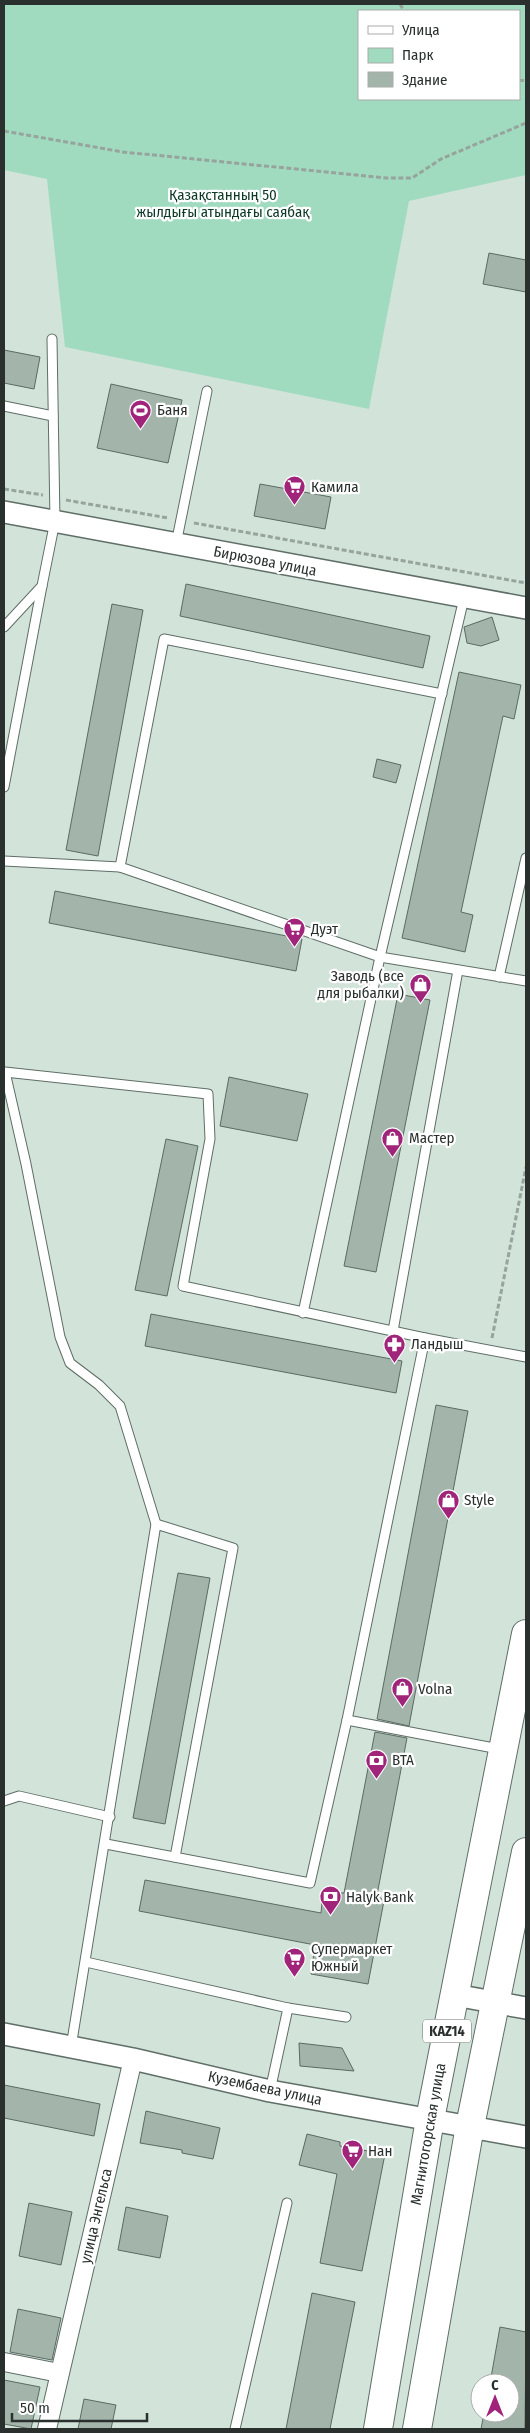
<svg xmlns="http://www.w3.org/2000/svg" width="530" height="2433" font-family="'Fira Sans Condensed',sans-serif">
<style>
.green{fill:#a1dbbf;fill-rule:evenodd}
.building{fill:#a3b4ab;stroke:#5b6b63}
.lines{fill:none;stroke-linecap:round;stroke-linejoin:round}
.service-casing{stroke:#5f6e66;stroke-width:11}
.minor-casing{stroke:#5f6e66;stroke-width:20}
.tertiary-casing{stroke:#5f6e66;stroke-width:24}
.primary-casing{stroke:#5f6e66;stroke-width:30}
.path{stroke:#96a49d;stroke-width:3;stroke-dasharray:5 2.5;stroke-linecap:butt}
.service{stroke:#fff;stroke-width:9}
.minor{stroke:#fff;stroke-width:18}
.tertiary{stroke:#fff;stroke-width:21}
.primary{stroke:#fff;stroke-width:28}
.labels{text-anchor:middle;stroke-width:4.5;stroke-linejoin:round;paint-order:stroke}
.shield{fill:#fff;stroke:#696e6c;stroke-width:1}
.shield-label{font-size:14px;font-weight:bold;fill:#29302d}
.park-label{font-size:15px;fill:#0d3927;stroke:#fff}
.poi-label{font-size:15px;fill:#29302d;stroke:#fff;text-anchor:start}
.street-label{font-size:15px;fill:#29302d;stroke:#fff}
</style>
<rect width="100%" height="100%" fill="#d2e3da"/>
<path class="green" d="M4,4H526V175L409,201L369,409L65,347L47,179L4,170ZM359,11H519V99H359Z"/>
<g class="building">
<polygon points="489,253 526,260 526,292 483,284"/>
<polygon points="4,350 40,357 34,389 4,383"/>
<polygon points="111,384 182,400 168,463 97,448"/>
<polygon points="260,484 331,497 325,529 254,516"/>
<polygon points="186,584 430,636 423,668 180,616"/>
<polygon points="112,604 143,610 98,856 66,850"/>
<polygon points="492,617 499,640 481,646 467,643 464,627"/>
<polygon points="459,672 521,685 514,719 503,716 461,912 473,915 465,952 402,938"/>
<polygon points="377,759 401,765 396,783 373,777"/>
<polygon points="55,891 302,939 296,971 49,923"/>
<polygon points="398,994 430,1000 376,1272 344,1266"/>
<polygon points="229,1077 308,1094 297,1141 220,1126"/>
<polygon points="166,1139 198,1146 167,1296 135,1290"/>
<polygon points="151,1314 402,1361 396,1393 145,1346"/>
<polygon points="436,1405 468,1411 409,1726 377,1719"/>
<polygon points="178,1573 210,1578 165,1824 133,1818"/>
<polygon points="375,1732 407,1738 377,1895 384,1901 368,1984 311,1974 315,1945 139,1911 145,1880 321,1913 323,1892 344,1893"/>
<polygon points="299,2043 342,2048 354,2071 300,2066"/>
<polygon points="4,2085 100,2104 94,2136 4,2118"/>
<polygon points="146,2111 220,2128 213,2159 182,2153 182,2150 140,2143"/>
<polygon points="307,2134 340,2142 340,2146 385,2154 362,2271 320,2263 337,2174 299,2165"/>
<polygon points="29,2203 72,2212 61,2265 19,2256"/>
<polygon points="126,2207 168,2216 160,2258 118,2250"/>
<polygon points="312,2293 355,2302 330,2429 286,2429"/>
<polygon points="18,2309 61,2318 52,2360 10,2352"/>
<polygon points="500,2327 526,2332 525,2429 481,2429 484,2413 510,2413 510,2383 490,2383"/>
<polygon points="4,2380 40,2387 31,2429 4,2424"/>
<polygon points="84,2399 116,2405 111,2429 78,2429"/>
</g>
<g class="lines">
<defs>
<g id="service">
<polyline points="4,406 53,416"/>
<polyline points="176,544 207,391"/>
<polyline points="4,627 42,586 55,521 52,339"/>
<polyline points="442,694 164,639 120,867 380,957 526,981"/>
<polyline points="4,787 42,586"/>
<polyline points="4,861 120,867"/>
<polyline points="499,977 526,858"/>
<polyline points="303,1313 380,957 464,598"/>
<polyline points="393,1331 458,970"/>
<polyline points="425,1338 526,1357"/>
<polyline points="347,1720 499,1749"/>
<polyline points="4,1801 19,1796 110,1817"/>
<polyline points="106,1844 310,1883 347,1720 425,1338 183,1286 210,1139 208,1094 5,1072 26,1164 60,1337 70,1363 99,1385 120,1406 156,1524"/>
<polyline points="86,1962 288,2008 346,2017"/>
<polyline points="71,2047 156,1524 233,1548 175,1857"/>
<polyline points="270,2091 288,2008"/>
<polyline points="235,2429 287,2203"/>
</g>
<g id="minor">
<polyline points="4,2362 59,2373"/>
<polyline points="47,2429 133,2059"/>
</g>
<g id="tertiary">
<polyline points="4,512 526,608"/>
<polyline points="455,1995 526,2008"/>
<polyline points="4,2034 133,2059 270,2091 526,2137"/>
</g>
<g id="primary">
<polyline points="378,2429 430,2119 526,1634"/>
<polyline points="417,2429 470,2126 526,1852"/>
</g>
</defs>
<use href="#service" class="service-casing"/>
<use href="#minor" class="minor-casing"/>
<use href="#tertiary" class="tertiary-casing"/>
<use href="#primary" class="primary-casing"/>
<g class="path">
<polyline points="400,4 404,11"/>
<polyline points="519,80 526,81"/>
<polyline points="4,131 123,152 387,178 412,178 441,159 526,123"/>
<polyline points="4,489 43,495"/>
<polyline points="66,500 168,518"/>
<polyline points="194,523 526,583"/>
<polyline points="492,1338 526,1167"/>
</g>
<use href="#service" class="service"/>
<use href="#minor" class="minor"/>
<use href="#tertiary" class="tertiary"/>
<use href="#primary" class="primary"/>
</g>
<defs>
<symbol id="stadium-pin" viewBox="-11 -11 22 30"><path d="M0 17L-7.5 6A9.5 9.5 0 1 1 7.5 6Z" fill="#9f247a" stroke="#fff"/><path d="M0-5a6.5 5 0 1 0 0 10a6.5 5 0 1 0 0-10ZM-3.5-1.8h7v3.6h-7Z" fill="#fff"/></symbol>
<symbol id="supermarket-pin" viewBox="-11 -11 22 30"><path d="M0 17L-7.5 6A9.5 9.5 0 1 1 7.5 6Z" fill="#9f247a" stroke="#fff"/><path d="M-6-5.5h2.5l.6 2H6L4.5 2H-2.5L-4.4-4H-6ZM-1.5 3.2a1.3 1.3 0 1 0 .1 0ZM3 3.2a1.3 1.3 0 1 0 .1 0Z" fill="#fff"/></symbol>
<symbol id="shop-pin" viewBox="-11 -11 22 30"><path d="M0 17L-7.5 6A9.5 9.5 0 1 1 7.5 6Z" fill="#9f247a" stroke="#fff"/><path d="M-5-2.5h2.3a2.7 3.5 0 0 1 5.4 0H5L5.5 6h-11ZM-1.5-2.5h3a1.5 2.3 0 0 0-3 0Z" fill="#fff"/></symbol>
<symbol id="pharmacy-pin" viewBox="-11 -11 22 30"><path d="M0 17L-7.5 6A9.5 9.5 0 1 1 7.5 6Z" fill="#9f247a" stroke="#fff"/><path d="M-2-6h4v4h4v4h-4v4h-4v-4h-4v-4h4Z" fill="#fff"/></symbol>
<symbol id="bank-pin" viewBox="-11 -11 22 30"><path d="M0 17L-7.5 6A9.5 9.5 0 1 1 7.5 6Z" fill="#9f247a" stroke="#fff"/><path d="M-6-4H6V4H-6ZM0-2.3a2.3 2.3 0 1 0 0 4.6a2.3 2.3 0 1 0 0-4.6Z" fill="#fff"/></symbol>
</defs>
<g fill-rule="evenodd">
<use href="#stadium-pin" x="128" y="398" width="25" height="34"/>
<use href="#supermarket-pin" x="282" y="474" width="25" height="34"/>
<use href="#supermarket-pin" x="282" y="916" width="25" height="34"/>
<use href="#shop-pin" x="408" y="972" width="25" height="34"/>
<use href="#shop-pin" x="380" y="1126" width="25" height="34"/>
<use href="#pharmacy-pin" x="382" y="1332" width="25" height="34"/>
<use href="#shop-pin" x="436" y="1488" width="25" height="34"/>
<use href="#shop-pin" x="390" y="1676" width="25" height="34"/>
<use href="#bank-pin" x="364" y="1748" width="25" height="34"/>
<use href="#bank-pin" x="318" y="1884" width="25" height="34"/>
<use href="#supermarket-pin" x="282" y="1946" width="25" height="34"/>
<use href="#supermarket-pin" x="340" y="2138" width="25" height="34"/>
</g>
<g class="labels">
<rect class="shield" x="423" y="2019.5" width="48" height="23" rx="4"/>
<g class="shield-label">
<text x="447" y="2036">KAZ14</text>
</g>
<g class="park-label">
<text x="223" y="200">Қазақстанның 50<tspan x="223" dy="17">жылдығы атындағы саябақ</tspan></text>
</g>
<g class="poi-label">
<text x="157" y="415">Баня</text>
<text x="311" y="492">Камила</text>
<text x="311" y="934">Дуэт</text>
<text x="404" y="981" text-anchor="end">Заводь (все<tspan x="404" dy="17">для рыбалки)</tspan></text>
<text x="409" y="1143">Мастер</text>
<text x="411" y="1349">Ландыш</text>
<text x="464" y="1505">Style</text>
<text x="418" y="1694">Volna</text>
<text x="392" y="1765">BTA</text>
<text x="346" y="1902">Halyk Bank</text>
<text x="311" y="1954">Супермаркет<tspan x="311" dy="17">Южный</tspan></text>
<text x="368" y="2156">Нан</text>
</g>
<g class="street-label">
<text transform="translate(265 561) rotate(11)" y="5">Бирюзова улица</text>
<text transform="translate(265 2088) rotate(12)" y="5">Кузембаева улица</text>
<text transform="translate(428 2134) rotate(-80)" y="5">Магнитогорская улица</text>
<text transform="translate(96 2216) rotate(-77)" y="5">улица Энгельса</text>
</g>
</g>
<rect width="530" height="2433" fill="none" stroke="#29302d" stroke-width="10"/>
<rect x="358" y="10" width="162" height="90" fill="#ffffff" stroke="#a9acab"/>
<rect x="368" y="26" width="25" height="8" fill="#ffffff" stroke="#a9acab"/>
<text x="402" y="35" font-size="15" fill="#29302d">Улица</text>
<rect x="368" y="48" width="25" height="15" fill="#a1dbbf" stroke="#a9acab"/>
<text x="402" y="60" font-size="15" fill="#29302d">Парк</text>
<rect x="368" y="72" width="25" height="15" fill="#a3b4ab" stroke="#a9acab"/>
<text x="402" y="85" font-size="15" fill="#29302d">Здание</text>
<g transform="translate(495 2398)"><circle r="24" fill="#ffffff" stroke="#a9acab"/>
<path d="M0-4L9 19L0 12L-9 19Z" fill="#9f247a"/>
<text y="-8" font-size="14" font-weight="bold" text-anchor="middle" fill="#29302d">С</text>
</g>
<path d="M12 2413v8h135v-8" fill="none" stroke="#29302d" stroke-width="2.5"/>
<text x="20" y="2413" font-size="15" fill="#29302d" stroke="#ffffff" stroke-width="4" paint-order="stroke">50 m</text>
</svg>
